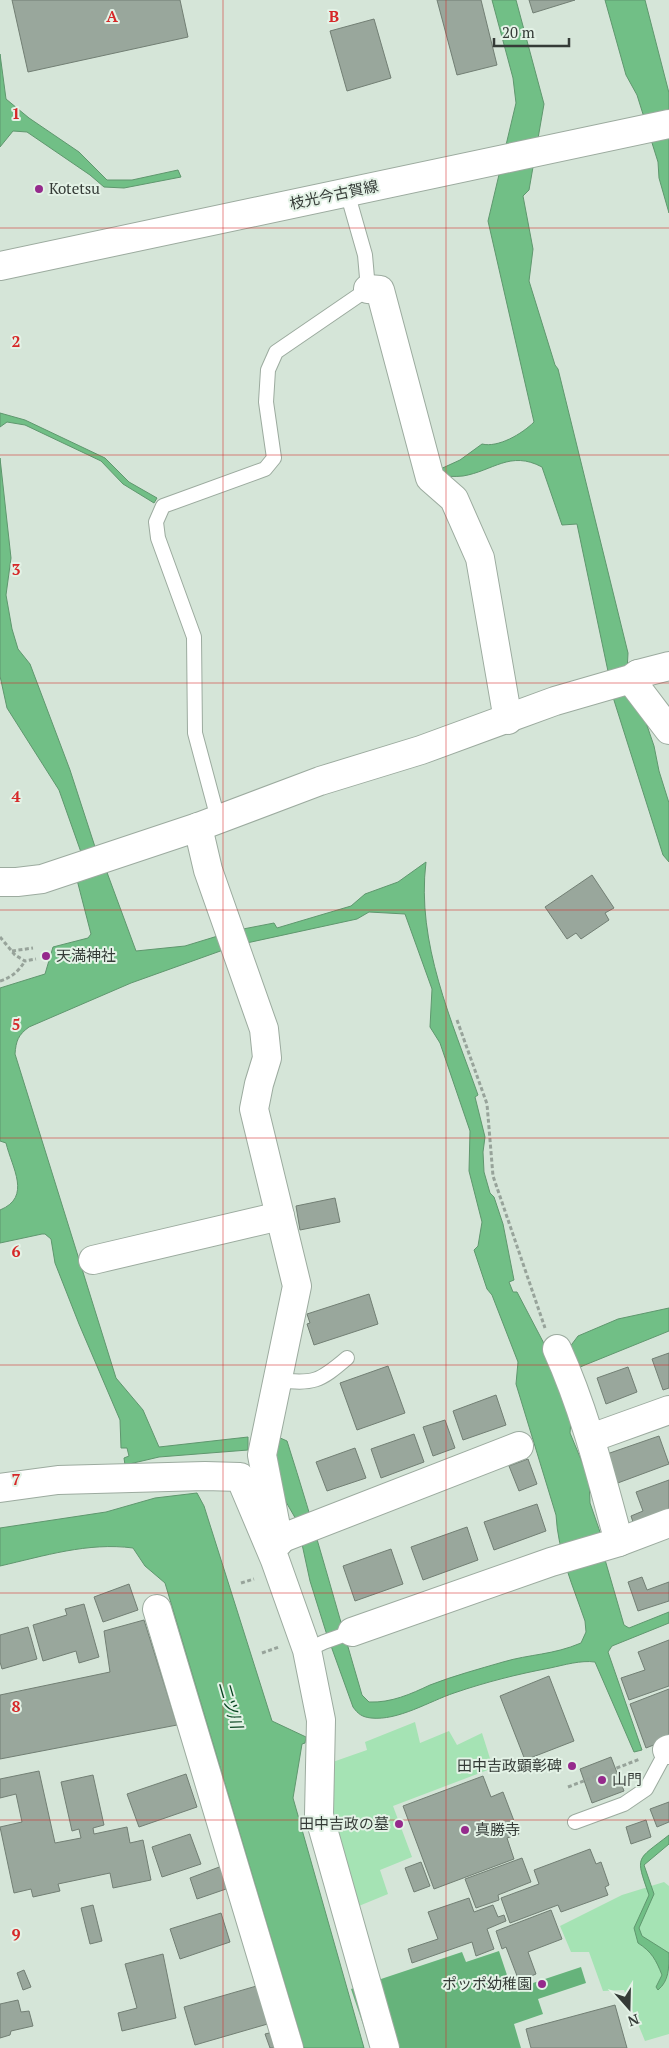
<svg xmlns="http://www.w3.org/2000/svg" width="669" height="2048" font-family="'PT Serif','Noto Sans JP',serif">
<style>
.green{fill:#a5e3b4}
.forest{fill:#66b37b}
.water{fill:#71bf86;stroke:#5f976e}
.building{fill:#99a79c;stroke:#727f74}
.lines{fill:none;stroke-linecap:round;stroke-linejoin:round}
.lane-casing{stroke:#9cab9f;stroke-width:16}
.street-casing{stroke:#9cab9f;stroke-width:30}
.secondary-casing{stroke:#9cab9f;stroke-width:30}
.path{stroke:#97a39a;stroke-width:3;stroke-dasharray:4 2.5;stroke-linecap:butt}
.lane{stroke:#fff;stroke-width:14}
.street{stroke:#fff;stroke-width:28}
.secondary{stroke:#fff;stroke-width:28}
.grid{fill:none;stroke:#d62828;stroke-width:1;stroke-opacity:0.55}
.poi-dot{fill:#952a8c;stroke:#e3f2e6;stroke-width:2}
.labels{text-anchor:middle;stroke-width:4;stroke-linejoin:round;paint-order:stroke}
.poi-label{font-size:15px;fill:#353b37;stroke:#e3f2e6;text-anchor:start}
.street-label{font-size:15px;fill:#353b37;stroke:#e3f2e6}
.water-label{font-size:16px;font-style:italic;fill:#094521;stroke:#e3f2e6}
.grid-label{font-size:16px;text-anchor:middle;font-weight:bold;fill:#d62828;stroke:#e3f2e6;stroke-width:4;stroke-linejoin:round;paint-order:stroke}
</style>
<rect width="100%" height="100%" fill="#d5e5d8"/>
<g class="green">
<polygon points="415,1722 420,1743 449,1731 457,1745 482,1733 493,1768 393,1806 412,1857 380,1870 388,1894 354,1908 327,1816 327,1764 367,1750 365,1742"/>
<polygon points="664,1882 669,1886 669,2034 645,2041 624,1990 603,1991 589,1952 571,1952 560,1926 622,1895"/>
</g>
<polygon class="forest" points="499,1951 512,1990 581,1967 586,1983 538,1999 543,2014 514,2024 521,2048 371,2048 351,1989 462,1952 466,1962"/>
<g class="water">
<path d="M492,0H516L544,104L529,190L523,196L533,249L529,281L555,365L558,369L628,653L627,672L609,676L577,524L562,525L542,467C510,450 493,471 463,476C455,477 446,476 439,476L436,471L460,460L482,444C498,448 522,434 534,422L488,221L516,103L513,78Z"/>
<polygon points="605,0 645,0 669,93 669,213 659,178 658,162 637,95 626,75"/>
<polygon points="0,54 6,99 29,118 79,152 107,180 132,180 178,170 181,177 124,188 104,187 90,175 27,132 13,131 0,147"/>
<polygon points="0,413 25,420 105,458 129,482 157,498 154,503 123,484 101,461 25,425 7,422 0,427"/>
<path d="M0,458L11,558L6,595L12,629L18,649L30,664L70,770L97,853L105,867L136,951L185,946L221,935L226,949L131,983L29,1027C18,1035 16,1041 15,1054L116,1378L143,1410L159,1447L248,1437V1450L159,1457L125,1465L124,1458L129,1456L127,1448H121L120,1420L79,1324L55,1263L51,1239L45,1234H42L0,1243V1210C32,1197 12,1168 6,1143L0,1141V988L45,974L53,947L88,938L91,934L76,876L88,872L59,790L7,708L0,676Z"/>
<polygon points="631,689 640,705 654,746 659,771 669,803 669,862 663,855 612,694"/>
<path d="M426,862C416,943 452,1021 478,1095L475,1097L485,1137L483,1152L484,1172L490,1193L494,1197L503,1224L514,1280L509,1282L513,1292H517L561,1376L571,1419L570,1433L589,1479L590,1503L600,1532L599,1539L624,1625L629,1628L669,1612V1623L612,1646L608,1652L642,1750L634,1752L595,1662C581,1660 564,1665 550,1668C518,1674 486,1682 454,1693C430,1701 398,1721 371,1718C362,1717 358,1714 353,1707L326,1632L310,1581L297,1521L286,1502L272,1465L278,1437L287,1441C314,1525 337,1610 362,1695L369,1702C391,1703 411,1694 430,1685C453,1676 479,1669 503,1662C530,1654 553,1655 581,1643L586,1632L585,1621C573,1586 558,1553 556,1515L516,1384L518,1362L492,1295L487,1289L474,1250L478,1246L482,1222L469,1171L470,1131L440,1043L430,1027L432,989L405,914L369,912L357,919L242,944L238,930L274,923L277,928L351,906L365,894L398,882Z"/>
<polygon points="669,1308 669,1331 580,1367 575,1364 569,1348 578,1336 618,1319"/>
<path d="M197,1493L204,1506L272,1721L306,1737L305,1743L302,1744L293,1798L364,2048H304L165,1583L145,1566L133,1548C88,1542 44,1556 0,1566V1528L106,1512L155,1498Z"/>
<path d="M669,1835V1844L644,1865L654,1894L639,1928L642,1936L669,1953C669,1968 669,1981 658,1990L656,1987L662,1975C656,1960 652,1952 638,1943L634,1928L649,1895C635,1855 636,1861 669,1835Z"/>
</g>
<g class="building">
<polygon points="12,0 180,0 188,37 28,72"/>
<polygon points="437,0 481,0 497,65 457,75"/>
<polygon points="529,0 575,0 533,13"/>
<polygon points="374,19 391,78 347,91 330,31"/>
<polygon points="592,875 614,908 605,913 609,920 581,939 576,933 567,939 545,907"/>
<polygon points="335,1198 340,1222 300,1230 296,1206"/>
<polygon points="369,1294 378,1324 314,1345 307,1324 310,1323 307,1314"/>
<polygon points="669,1353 669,1388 663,1390 652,1359"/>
<polygon points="388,1366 405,1413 357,1430 340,1383"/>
<polygon points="628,1367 637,1392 606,1404 597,1378"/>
<polygon points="496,1395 506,1425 463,1440 453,1411"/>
<polygon points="445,1420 455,1448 433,1456 423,1427"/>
<polygon points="414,1434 424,1462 381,1478 371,1449"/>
<polygon points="659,1436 669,1464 615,1484 604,1455"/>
<polygon points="355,1448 366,1478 327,1491 316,1462"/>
<polygon points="528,1459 537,1484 519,1491 509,1466"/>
<polygon points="669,1480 669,1512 634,1525 631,1516 643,1511 636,1492"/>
<polygon points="537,1504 546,1531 494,1550 484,1522"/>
<polygon points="467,1527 478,1560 423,1580 411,1547"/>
<polygon points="391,1549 403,1584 355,1601 343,1566"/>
<polygon points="642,1577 647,1590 669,1582 669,1601 638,1611 628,1582"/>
<polygon points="129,1584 138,1610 103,1622 94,1597"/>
<polygon points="84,1604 99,1657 79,1663 76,1651 43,1661 33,1625 67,1615 65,1609"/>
<polygon points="144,1620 177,1725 0,1759 0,1695 110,1672 104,1631"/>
<polygon points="28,1627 37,1659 2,1669 0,1662 0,1635"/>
<polygon points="669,1640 669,1686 629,1700 621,1678 645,1670 638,1652"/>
<polygon points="549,1676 574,1741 525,1760 500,1696"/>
<polygon points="669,1689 669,1739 646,1748 630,1704"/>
<polygon points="611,1757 624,1791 592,1803 580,1769"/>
<polygon points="39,1771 55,1843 81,1838 79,1829 72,1831 61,1782 93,1775 104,1825 93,1828 94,1834 127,1827 130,1843 143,1840 151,1880 113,1888 110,1873 58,1884 60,1891 33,1897 31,1889 14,1893 0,1827 22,1822 16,1794 0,1798 0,1779"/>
<polygon points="186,1774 197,1807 139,1827 127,1794"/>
<polygon points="483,1776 491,1797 503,1792 519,1834 507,1838 514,1859 434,1889 403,1806"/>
<polygon points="669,1802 669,1822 657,1827 650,1809"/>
<polygon points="646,1820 651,1837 631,1844 626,1827"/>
<polygon points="190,1834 201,1864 162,1877 152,1847"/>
<polygon points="590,1849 596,1864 601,1862 609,1885 605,1887 608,1895 561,1912 558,1905 510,1923 501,1898 539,1884 534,1870"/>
<polygon points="522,1858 531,1882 498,1895 499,1900 476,1908 465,1879"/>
<polygon points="421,1862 430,1886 414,1892 405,1868"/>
<polygon points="222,1866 229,1888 197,1899 190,1878"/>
<polygon points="469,1898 474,1912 493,1905 498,1917 504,1915 506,1921 487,1929 494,1949 476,1956 472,1942 412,1963 408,1949 438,1939 428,1912"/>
<polygon points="93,1905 102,1941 90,1944 81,1908"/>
<polygon points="551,1910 562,1939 528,1952 536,1974 519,1981 506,1947 502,1949 496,1931"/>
<polygon points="221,1913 230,1942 180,1959 170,1929"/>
<polygon points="163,1954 176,2018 122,2031 118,2013 137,2008 125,1964"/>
<polygon points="24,1970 31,1987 23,1990 17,1973"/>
<polygon points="260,1985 271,2023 195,2045 184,2007"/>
<polygon points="18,2000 21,2012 29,2011 33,2026 11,2031 10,2035 0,2038 0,2004"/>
<polygon points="615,2005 627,2048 531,2048 526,2029"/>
<polygon points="273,2032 278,2048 270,2048 265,2034"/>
</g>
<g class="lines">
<defs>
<g id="lane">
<polyline points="218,819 195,733 194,637 158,538 156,522 163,506 265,469 274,458 266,402 268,370 276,352 368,289 365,255 347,192"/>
<path d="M277,1380C314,1384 319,1382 347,1358"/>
<polyline points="307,1650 324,1642 352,1632"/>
<polyline points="575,1822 624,1804 646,1789 667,1750"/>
</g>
<g id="street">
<polyline points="368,289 380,290 430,478 454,499 480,558 508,720"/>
<polyline points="638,674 634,684 669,730"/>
<polyline points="198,827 208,870 264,1029 267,1058 259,1084 254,1109 297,1286 262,1455 279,1542"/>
<polyline points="0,882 17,882 42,879 198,827 320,781 421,750 555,701 631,679 638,674 669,666"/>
<polyline points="93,1260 280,1216"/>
<path d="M557,1349C585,1411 601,1476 619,1542"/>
<polyline points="591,1438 669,1410"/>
<polyline points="0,1488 58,1480 205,1476 240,1477 275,1560 307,1650 321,1720 319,1815 385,2048"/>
<polyline points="280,1539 519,1446"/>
<polyline points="157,1609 289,2048"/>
<polyline points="352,1632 551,1562 619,1542 669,1523"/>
<polyline points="667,1750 669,1749"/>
</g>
<polyline id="secondary" points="0,266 669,124"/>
</defs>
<use href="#lane" class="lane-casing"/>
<use href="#street" class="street-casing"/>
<use href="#secondary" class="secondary-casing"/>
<g class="path">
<polyline points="0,937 15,955 25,961 36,959"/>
<polyline points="12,951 33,948"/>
<path d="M0,981C12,977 18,972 25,961"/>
<polyline points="457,1020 487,1104 493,1176 545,1328"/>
<polyline points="241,1583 254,1579"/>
<polyline points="262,1653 279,1647"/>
<polyline points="568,1787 640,1759"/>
</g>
<use href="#lane" class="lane"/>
<use href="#street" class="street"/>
<use href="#secondary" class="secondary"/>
</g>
<path class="grid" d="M223,0V2048M446,0V2048M0,228H669M0,455H669M0,683H669M0,910H669M0,1138H669M0,1365H669M0,1593H669M0,1820H669"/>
<g class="poi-dot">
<circle cx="39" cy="189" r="5"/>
<circle cx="46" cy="956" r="5"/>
<circle cx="572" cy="1766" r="5"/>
<circle cx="602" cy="1780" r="5"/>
<circle cx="399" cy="1824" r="5"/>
<circle cx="465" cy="1830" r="5"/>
<circle cx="542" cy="1984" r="5"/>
</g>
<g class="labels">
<g class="poi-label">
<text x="49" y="194">Kotetsu</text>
<text x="56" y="961">天満神社</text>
<text x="562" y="1771" text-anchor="end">田中吉政顕彰碑</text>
<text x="612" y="1785">山門</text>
<text x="389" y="1829" text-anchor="end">田中吉政の墓</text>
<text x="475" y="1835">真勝寺</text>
<text x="532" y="1989" text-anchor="end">ポッポ幼稚園</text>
</g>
<g class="street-label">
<text transform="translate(334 195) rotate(-12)" y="5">枝光今古賀線</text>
</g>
<g class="water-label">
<text transform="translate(231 1705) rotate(74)" y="6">二ツ川</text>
</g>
</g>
<g class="grid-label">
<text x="112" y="22">A</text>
<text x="334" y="22">B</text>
<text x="16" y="119">1</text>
<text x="16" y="347">2</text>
<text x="16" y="575">3</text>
<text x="16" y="802">4</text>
<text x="16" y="1030">5</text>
<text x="16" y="1257">6</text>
<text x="16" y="1485">7</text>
<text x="16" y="1712">8</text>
<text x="16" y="1940">9</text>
</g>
<g transform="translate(629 2008) rotate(160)" stroke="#e3f2e6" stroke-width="4" paint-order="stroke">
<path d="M0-4L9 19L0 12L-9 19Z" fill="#353b37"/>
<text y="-8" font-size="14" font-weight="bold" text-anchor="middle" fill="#353b37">N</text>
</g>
<path d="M494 38v8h75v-8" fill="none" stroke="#353b37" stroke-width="2.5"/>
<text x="502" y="38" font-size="15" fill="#353b37" stroke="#e3f2e6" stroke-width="4" paint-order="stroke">20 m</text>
</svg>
